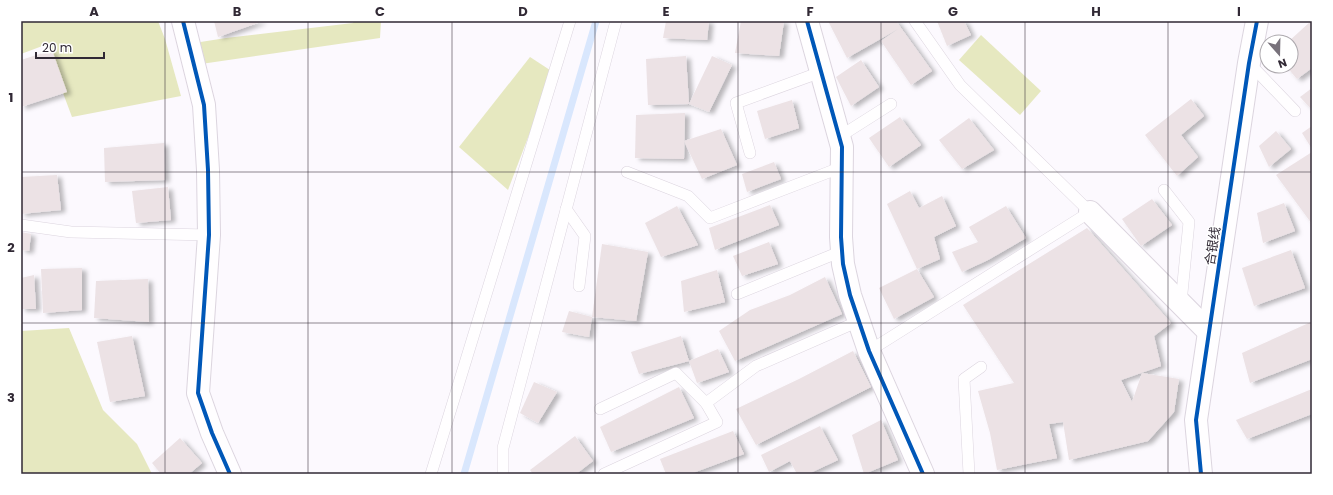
<svg xmlns="http://www.w3.org/2000/svg" width="1333" height="495" font-family="Poppins,'Noto Sans SC',sans-serif">
<style>
.green{fill:#e6e8c0}
.lines{fill:none;stroke-linecap:round;stroke-linejoin:round}
.stream{stroke:#d9e7fd;stroke-width:7}
.building{fill:#ece2e5;filter:url(#shadow)}
.lane-casing{stroke:#dcd5df;stroke-width:12}
.street-casing{stroke:#dcd5df;stroke-width:24}
.secondary-casing{stroke:#dcd5df;stroke-width:24}
.lane{stroke:#fffeff;stroke-width:11}
.street{stroke:#fffeff;stroke-width:22}
.secondary{stroke:#fffeff;stroke-width:22}
.cycleway-casing{stroke:#fff;stroke-width:6}
.cycleway{stroke:#0057b8;stroke-width:4}
.grid{fill:none;stroke:#312935;stroke-width:1;stroke-opacity:0.55}
.labels{text-anchor:middle;stroke-width:3;stroke-linejoin:round;paint-order:stroke}
.street-label{font-size:13px;fill:#312935;stroke:#fff}
.neatline{fill:none;stroke:#312935;stroke-width:1.5}
.grid-label{font-size:13px;text-anchor:middle;font-weight:bold;fill:#312935}
</style>
<defs>
<filter id="shadow"><feDropShadow dx="4.5" dy="2.5" stdDeviation="2" flood-color="#0004"/></filter>
</defs>
<rect width="100%" height="100%" fill="#fcf9fe"/>
<g class="green">
<polygon points="21,21 158,21 165,39 181,96 72,117 45,45 21,54"/>
<polygon points="354,21 381,21 380,38 201,64 194,43 226,38 353,23"/>
<polygon points="981,35 1041,91 1020,115 959,60"/>
<polygon points="530,57 553,72 508,190 459,147"/>
<polygon points="69,328 103,410 137,444 152,474 21,474 21,331"/>
</g>
<g class="lines">
<polyline class="stream" points="464,474 596,21"/>
</g>
<g class="building">
<polygon points="214,21 263,21 218,37"/>
<polygon points="666,21 709,21 707,40 663,38"/>
<polygon points="741,21 784,21 779,56 735,53"/>
<polygon points="828,21 896,21 932,71 911,85 881,41 898,29 847,58"/>
<polygon points="937,21 964,21 971,35 947,46"/>
<polygon points="1311,21 1312,68 1297,79 1286,66 1291,66 1291,42 1288,42"/>
<polygon points="52,50 67,92 21,107 21,60"/>
<polygon points="686,56 689,104 648,105 646,59"/>
<polygon points="712,56 732,65 709,112 689,104"/>
<polygon points="861,60 879,87 851,106 836,77"/>
<polygon points="1312,88 1312,110 1300,97"/>
<polygon points="1191,99 1204,116 1181,135 1198,157 1177,176 1145,135"/>
<polygon points="792,100 799,128 765,139 757,111"/>
<polygon points="685,113 684,159 635,158 636,115"/>
<polygon points="900,117 921,145 889,167 869,138"/>
<polygon points="969,118 994,150 962,169 939,140"/>
<polygon points="1312,126 1312,149 1302,133"/>
<polygon points="721,129 737,165 702,179 684,141"/>
<polygon points="1276,131 1291,149 1269,167 1259,146"/>
<polygon points="164,143 165,180 105,182 104,148"/>
<polygon points="1312,152 1312,224 1276,175"/>
<polygon points="774,162 781,179 747,192 742,174"/>
<polygon points="57,175 61,210 21,214 21,177"/>
<polygon points="168,187 171,220 136,223 132,191"/>
<polygon points="910,191 919,208 942,196 956,226 934,237 940,259 917,269 887,204"/>
<polygon points="1152,199 1172,225 1141,246 1122,219"/>
<polygon points="1284,203 1295,231 1263,243 1257,213"/>
<polygon points="770,205 779,225 715,250 709,228"/>
<polygon points="677,206 698,245 661,257 645,223"/>
<polygon points="1006,206 1026,238 988,260 962,272 952,252 978,242 969,227"/>
<polygon points="1087,228 1171,323 1154,336 1161,366 1121,380 1132,402 1142,373 1179,379 1174,412 1148,441 1069,460 1063,422 1049,424 1057,458 997,470 990,433 978,391 1014,383 963,305"/>
<polygon points="21,232 31,234 29,251 21,250"/>
<polygon points="769,242 778,264 742,276 733,256"/>
<polygon points="602,244 648,252 636,321 592,317"/>
<polygon points="1291,250 1305,288 1254,306 1242,268"/>
<polygon points="82,268 82,310 43,313 41,269"/>
<polygon points="917,269 934,297 894,319 879,288"/>
<polygon points="717,270 725,302 684,312 681,281"/>
<polygon points="34,275 36,309 21,309 21,278"/>
<polygon points="825,277 842,314 735,361 719,331 750,310 790,295"/>
<polygon points="148,279 149,322 94,318 96,281"/>
<polygon points="569,311 592,317 589,337 562,332"/>
<polygon points="1311,322 1312,359 1250,383 1242,353"/>
<polygon points="132,336 145,396 110,402 97,342"/>
<polygon points="681,336 689,361 639,374 631,352"/>
<polygon points="718,349 729,372 697,383 689,361"/>
<polygon points="853,351 871,387 756,445 736,409 799,379"/>
<polygon points="534,382 557,392 538,423 520,413"/>
<polygon points="679,387 694,418 611,452 600,427"/>
<polygon points="1312,389 1312,414 1247,439 1236,420"/>
<polygon points="881,420 898,460 864,474 852,435"/>
<polygon points="820,426 838,460 808,474 797,474 790,461 769,472 761,455"/>
<polygon points="733,431 744,454 690,474 666,474 660,459"/>
<polygon points="575,436 593,461 576,474 533,474 530,470"/>
<polygon points="180,438 202,463 189,474 161,474 152,463"/>
</g>
<g class="lines">
<defs>
<g id="lane">
<polyline points="1249,63 1295,111"/>
<polyline points="839,137 891,104"/>
<polyline points="750,153 736,103 821,72"/>
<polyline points="627,172 688,196 710,218 842,167"/>
<polyline points="1164,190 1189,222 1181,303"/>
<polyline points="566,209 585,236 579,286"/>
<polyline points="21,225 71,232 209,235"/>
<polyline points="737,294 842,251"/>
<polyline points="869,351 1090,212 960,85 915,21"/>
<polyline points="600,409 676,373 706,403"/>
<polyline points="431,474 570,21"/>
<polyline points="503,474 503,448 616,21"/>
<polyline points="604,474 717,422 706,403 756,366 859,321"/>
<polyline points="969,474 964,379 981,367"/>
</g>
<g id="street">
<polyline points="183,21 204,105 208,170 209,235 198,393 212,433 230,474"/>
<polyline points="807,21 842,147 841,237 843,264 850,295 869,351 923,474"/>
<polyline points="1090,212 1209,332"/>
</g>
<polyline id="secondary" points="1201,474 1196,420 1249,63 1257,21"/>
</defs>
<use href="#lane" class="lane-casing"/>
<use href="#street" class="street-casing"/>
<use href="#secondary" class="secondary-casing"/>
<use href="#lane" class="lane"/>
<use href="#street" class="street"/>
<use href="#secondary" class="secondary"/>
<defs>
<g id="cycleway">
<polyline points="183,21 204,105 208,170 209,235 198,393 212,433 230,474"/>
<polyline points="807,21 842,147 841,237 843,264 850,295 869,351 923,474"/>
<polyline points="1201,474 1196,420 1249,63 1257,21"/>
</g>
</defs>
<use href="#cycleway" class="cycleway-casing"/>
<use href="#cycleway" class="cycleway"/>
</g>
<path class="grid" d="M165,21V474M308,21V474M452,21V474M595,21V474M738,21V474M881,21V474M1025,21V474M1168,21V474M21,172H1312M21,323H1312"/>
<g class="labels">
<g class="street-label">
<text transform="translate(1212 246) rotate(-81)" y="5">合银线</text>
</g>
</g>
<rect width="1333" height="495" fill="none" stroke="#ffffff" stroke-width="44"/>
<g transform="translate(1279 54) rotate(160)"><circle r="19" fill="#ffffff" stroke="#ada9ae"/>
<path d="M0-3L7 15L0 10L-7 15Z" fill="#78727b"/>
<text y="-6" font-size="11" font-weight="bold" text-anchor="middle" fill="#312935">N</text>
</g>
<path d="M36 52v6h68v-6" fill="none" stroke="#312935" stroke-width="2"/>
<text x="42" y="52" font-size="12" fill="#312935" stroke="#ffffff" stroke-width="3" paint-order="stroke">20 m</text>
<rect x="22" y="22" width="1289" height="451" class="neatline"/>
<g class="grid-label">
<text x="94" y="16">A</text>
<text x="237" y="16">B</text>
<text x="380" y="16">C</text>
<text x="523" y="16">D</text>
<text x="666" y="16">E</text>
<text x="810" y="16">F</text>
<text x="953" y="16">G</text>
<text x="1096" y="16">H</text>
<text x="1239" y="16">I</text>
<text x="11" y="102">1</text>
<text x="11" y="252">2</text>
<text x="11" y="402">3</text>
</g>
</svg>
